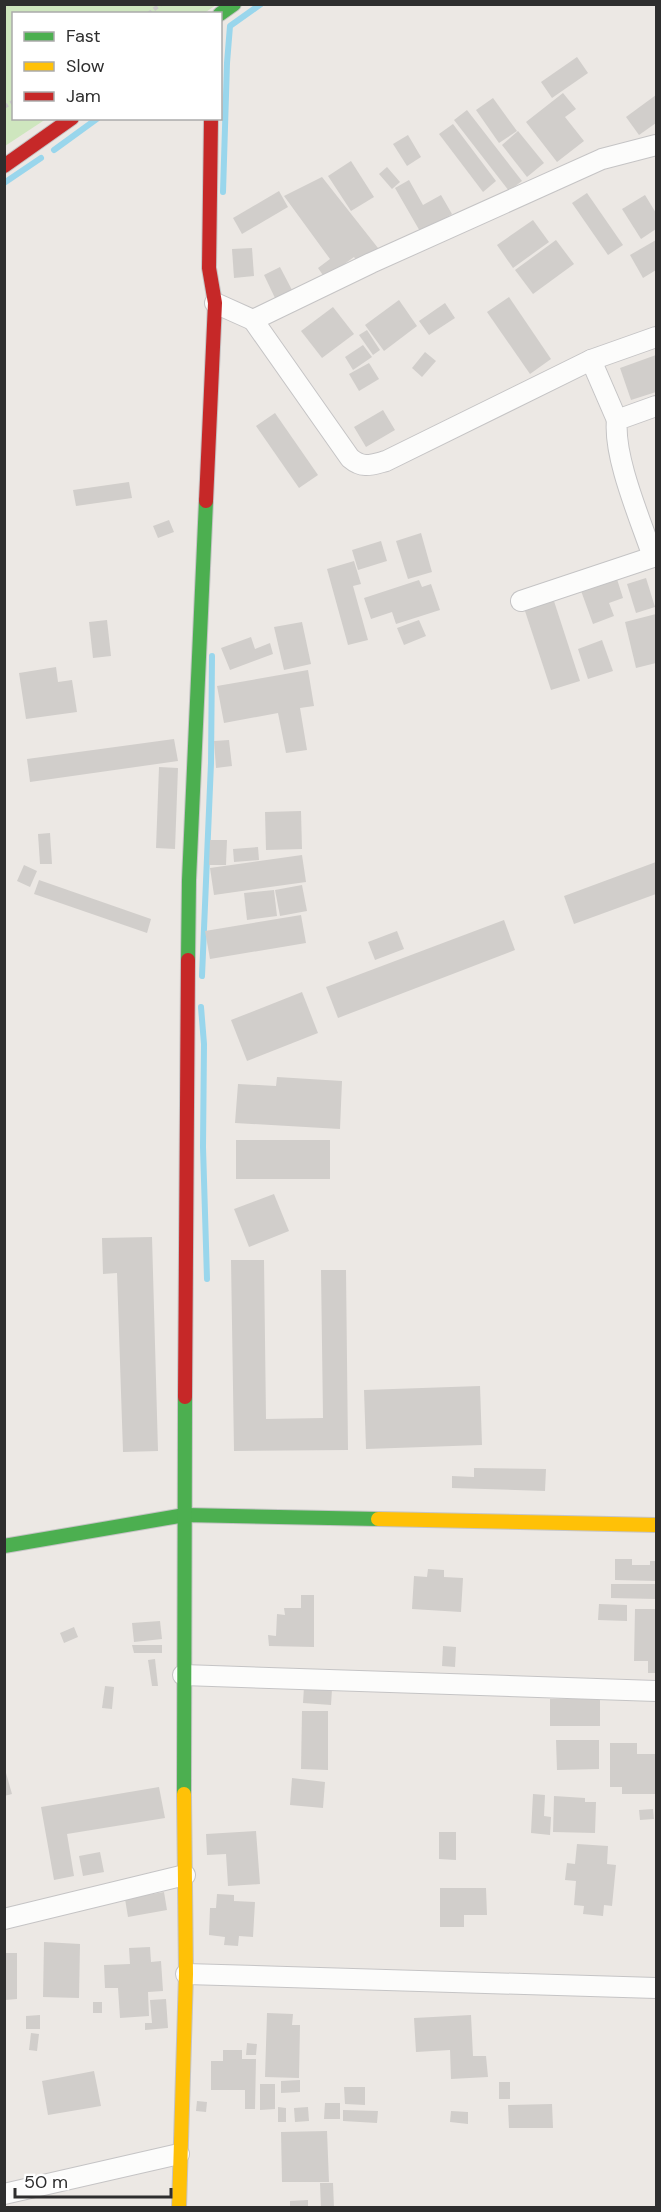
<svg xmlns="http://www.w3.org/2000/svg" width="661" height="2212" font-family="'DM Sans',sans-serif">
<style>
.green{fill:#cee6be}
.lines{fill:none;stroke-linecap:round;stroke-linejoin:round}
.stream{stroke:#99d6ec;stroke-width:6}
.building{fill:#d1cecb}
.street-casing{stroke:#c5c4c5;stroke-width:22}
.fast-casing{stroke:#c5c4c5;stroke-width:16}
.slow-casing{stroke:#c5c4c5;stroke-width:16}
.jam-casing{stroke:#c5c4c5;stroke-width:16}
.path{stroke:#c9c9c8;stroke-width:4;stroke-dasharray:4.5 3;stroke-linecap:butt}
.street{stroke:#fcfcfb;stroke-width:20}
.fast{stroke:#4caf50;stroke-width:14}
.slow{stroke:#ffc107;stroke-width:14}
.jam{stroke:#c62828;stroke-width:14}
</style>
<rect width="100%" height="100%" fill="#ece8e4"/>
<polygon class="green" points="5,5 216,5 203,14 14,14 14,118 46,119 5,146"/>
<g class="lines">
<g class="stream">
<polyline points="54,150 98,118"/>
<polyline points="4,183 41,158"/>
<polyline points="223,192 227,63 230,26 261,4"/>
<polyline points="202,976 211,763 212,656"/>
<polyline points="201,1007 204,1044 203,1147 207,1279"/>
</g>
</g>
<g class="building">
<polygon points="577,57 588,73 552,98 541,82"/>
<polygon points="563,93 576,109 565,117 584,141 557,162 526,122"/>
<polygon points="656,95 656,123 639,135 626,117"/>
<polygon points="493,98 517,131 499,143 476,110"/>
<polygon points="467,110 522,181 509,191 454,120"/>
<polygon points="453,124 496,181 483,192 439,134"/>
<polygon points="518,131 544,163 527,177 502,145"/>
<polygon points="408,135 421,157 407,166 393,144"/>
<polygon points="351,161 374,197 351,211 328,176"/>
<polygon points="387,167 400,182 392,189 379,174"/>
<polygon points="322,177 378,248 358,263 354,257 325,278 318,268 330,259 284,196"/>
<polygon points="409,180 423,205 441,195 452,214 421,233 395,188"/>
<polygon points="279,191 288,207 242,234 233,218"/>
<polygon points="587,193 623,245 608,255 572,203"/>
<polygon points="645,195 656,213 656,229 641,239 622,209"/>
<polygon points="533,220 549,242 513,268 497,245"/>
<polygon points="556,240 574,264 533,294 515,270"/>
<polygon points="656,240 656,270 643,278 630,255"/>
<polygon points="252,248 254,276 234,278 232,249"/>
<polygon points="280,267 292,290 275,298 264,275"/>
<polygon points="509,297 551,359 530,374 487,312"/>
<polygon points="399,300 417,326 384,351 365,325"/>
<polygon points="445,303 455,318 429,335 419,321"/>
<polygon points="333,307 354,334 322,358 301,331"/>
<polygon points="367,330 380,350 373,355 359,335"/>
<polygon points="363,345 372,357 353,370 345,357"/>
<polygon points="425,352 436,361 422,377 412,368"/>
<polygon points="656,355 656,392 631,400 620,368"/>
<polygon points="369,363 379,379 359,391 349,374"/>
<polygon points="383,410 395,430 366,447 354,427"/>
<polygon points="275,413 318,475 299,488 256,426"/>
<polygon points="129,482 132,498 76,506 73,490"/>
<polygon points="169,520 174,532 158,538 153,526"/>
<polygon points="421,533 432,572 408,579 396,541"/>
<polygon points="381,541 387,561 358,570 352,550"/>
<polygon points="354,561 361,584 353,586 368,640 348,645 327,569"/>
<polygon points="616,576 623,598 609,603 614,616 593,624 580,588"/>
<polygon points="646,578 655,607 636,613 627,584"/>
<polygon points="419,580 422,587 431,584 440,610 396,624 392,612 371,619 364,598"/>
<polygon points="553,598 580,681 551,690 524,608"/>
<polygon points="656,614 656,663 636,668 625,622"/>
<polygon points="107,620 111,656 93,658 89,622"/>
<polygon points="419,620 426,636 404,645 397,628"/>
<polygon points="302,622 311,664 284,670 274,627"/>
<polygon points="251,637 255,649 270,643 273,654 230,670 221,648"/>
<polygon points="602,640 613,671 588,679 578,649"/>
<polygon points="56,667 58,682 72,680 77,712 26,719 19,673"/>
<polygon points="308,670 314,706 300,708 307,750 286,753 278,713 224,723 217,686"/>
<polygon points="174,739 178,761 30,782 27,759"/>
<polygon points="229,740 232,766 216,768 214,741"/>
<polygon points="159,767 178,768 175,849 156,848"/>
<polygon points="301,811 302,849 266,850 265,812"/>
<polygon points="50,833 52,864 40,864 38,834"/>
<polygon points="210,840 227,840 226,865 209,865"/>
<polygon points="258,847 259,860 234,862 233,849"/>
<polygon points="302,855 306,882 214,895 210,868"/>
<polygon points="656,862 656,894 574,924 564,896"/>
<polygon points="24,865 37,871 30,887 17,881"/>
<polygon points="39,880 151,919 147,933 34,894"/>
<polygon points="302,885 307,911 280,916 275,890"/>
<polygon points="274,890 277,916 247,920 244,893"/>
<polygon points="301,915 306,943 210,959 205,931"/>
<polygon points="504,920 515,950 338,1018 326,987"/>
<polygon points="397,931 404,949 375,960 368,942"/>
<polygon points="302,992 318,1033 247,1061 231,1020"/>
<polygon points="277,1077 342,1081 340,1129 235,1123 238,1084 276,1086"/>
<rect x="236" y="1140" width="94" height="39"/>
<polygon points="274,1194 289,1231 249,1247 234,1209"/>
<polygon points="152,1237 158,1451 123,1452 117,1273 103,1274 102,1238"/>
<polygon points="231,1260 264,1260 266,1419 323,1418 321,1270 346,1270 348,1450 234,1451"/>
<polygon points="480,1386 482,1445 366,1449 364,1390"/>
<polygon points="474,1468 546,1469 545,1491 452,1488 452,1476 474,1477"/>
<polygon points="615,1559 632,1559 632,1565 650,1565 650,1561 656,1561 656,1581 615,1580"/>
<polygon points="428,1569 444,1570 444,1577 463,1578 461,1612 412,1609 414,1576 427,1577"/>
<polygon points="611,1584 656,1584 656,1599 611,1598"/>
<polygon points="301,1595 314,1595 314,1647 269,1646 268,1635 276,1636 277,1614 285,1615 284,1608 301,1608"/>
<polygon points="599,1604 627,1605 627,1621 598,1620"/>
<polygon points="635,1609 656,1609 656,1673 648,1673 648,1661 634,1661"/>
<polygon points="160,1621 162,1639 134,1642 132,1623"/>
<polygon points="74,1627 78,1637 64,1643 60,1633"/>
<polygon points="132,1645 162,1645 162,1653 134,1653"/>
<polygon points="443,1646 456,1647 455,1667 442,1666"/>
<polygon points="155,1659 158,1686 152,1686 148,1660"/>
<polygon points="105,1686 114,1687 112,1709 102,1708"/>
<polygon points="304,1687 332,1689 331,1705 303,1703"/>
<rect x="550" y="1699" width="50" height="27"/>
<polygon points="302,1711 328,1711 328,1770 301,1769"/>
<polygon points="556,1740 599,1740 599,1769 557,1770"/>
<polygon points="610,1743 637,1743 637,1754 656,1754 656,1794 622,1794 622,1787 610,1787"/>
<polygon points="4,1766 12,1794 4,1796"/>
<polygon points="292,1778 325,1782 323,1808 290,1805"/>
<polygon points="159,1787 165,1818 67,1834 74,1876 54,1880 41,1807"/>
<polygon points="533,1794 545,1795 544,1816 551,1817 550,1835 531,1833"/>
<polygon points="554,1796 585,1798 585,1802 596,1802 595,1833 553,1832"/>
<polygon points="653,1809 654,1819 640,1820 639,1810"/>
<polygon points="256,1831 260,1884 228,1886 226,1854 207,1855 206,1834"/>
<polygon points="439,1832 456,1832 456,1860 439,1859"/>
<polygon points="577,1844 608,1846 607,1864 616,1865 612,1906 604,1905 603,1916 583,1914 584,1906 574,1905 576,1881 565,1880 567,1863 575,1864"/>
<polygon points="100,1852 104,1872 83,1876 79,1856"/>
<polygon points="440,1888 486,1888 487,1915 464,1915 464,1927 440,1927"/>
<polygon points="164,1892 167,1910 128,1917 125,1899"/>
<polygon points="217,1894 234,1895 234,1901 255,1902 253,1937 239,1936 238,1946 224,1945 225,1937 209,1935 210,1908 216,1908"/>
<polygon points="44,1942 80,1944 79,1998 43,1997"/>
<polygon points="150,1947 151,1962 161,1961 163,1991 148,1992 149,2016 120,2018 118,1988 105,1988 104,1965 130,1964 129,1948"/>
<polygon points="5,1953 17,1953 17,1999 5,2000"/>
<polygon points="166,1999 168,2028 145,2030 145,2023 152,2023 150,2000"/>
<rect x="93" y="2002" width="9" height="11"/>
<polygon points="267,2013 293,2014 292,2025 300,2025 299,2078 265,2077"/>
<polygon points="40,2015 40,2029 26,2029 26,2016"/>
<polygon points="471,2015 473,2056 486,2056 488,2077 451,2079 450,2050 416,2052 414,2018"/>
<polygon points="31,2033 39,2034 37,2051 29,2050"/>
<polygon points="247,2043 257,2044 256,2055 246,2055"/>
<polygon points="223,2050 242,2050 242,2059 256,2059 255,2109 245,2109 245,2090 211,2090 211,2061 223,2061"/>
<polygon points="94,2071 101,2106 48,2115 42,2081"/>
<polygon points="300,2080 300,2092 281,2093 281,2081"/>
<rect x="499" y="2082" width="11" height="17"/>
<polygon points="260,2084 275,2084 275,2109 260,2110"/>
<polygon points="344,2087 365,2087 365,2105 345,2104"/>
<polygon points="197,2101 207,2102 206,2112 196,2111"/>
<polygon points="325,2103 340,2103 340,2119 324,2119"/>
<polygon points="552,2104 553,2128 509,2128 508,2105"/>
<polygon points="278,2107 286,2108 286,2122 278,2122"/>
<polygon points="308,2107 309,2121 295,2122 294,2108"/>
<polygon points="343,2110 378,2111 377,2123 343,2121"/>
<polygon points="451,2111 468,2112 468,2124 450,2122"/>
<polygon points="327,2131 329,2182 282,2182 281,2132"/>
<polygon points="320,2183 333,2183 334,2208 321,2208"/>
<polygon points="308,2200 308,2208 290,2208 290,2201"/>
</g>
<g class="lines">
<defs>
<g id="street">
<polyline points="215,303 253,320 371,263 602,159 656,145"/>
<path d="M253,320L350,458C363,469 371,465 386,461L591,360L656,337"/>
<polyline points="591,360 617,420"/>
<path d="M521,601L653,557C641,521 613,457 617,420L656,406"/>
<polyline points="183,1675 656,1691"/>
<polyline points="4,1919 185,1875"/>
<polyline points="186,1974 656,1988"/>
<polyline points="4,2194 179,2154"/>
</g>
<g id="fast">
<polyline points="220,14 234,4"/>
<polyline points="188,960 189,880 206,501"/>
<polyline points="4,1546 185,1515 378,1519"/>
<polyline points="184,1794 185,1397"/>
</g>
<g id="slow">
<polyline points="378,1519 656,1525"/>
<polyline points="179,2208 186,1974 184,1794"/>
</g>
<g id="jam">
<polyline points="4,166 72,118"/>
<polyline points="206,501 215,303 209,268 211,118"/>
<polyline points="185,1397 188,960"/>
</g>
</defs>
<use href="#street" class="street-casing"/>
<use href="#fast" class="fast-casing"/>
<use href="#slow" class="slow-casing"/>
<use href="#jam" class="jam-casing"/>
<g class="path">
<polyline points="148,14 161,4"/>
<polyline points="4,107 14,101"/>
</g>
<use href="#street" class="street"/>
<use href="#fast" class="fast"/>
<use href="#slow" class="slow"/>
<use href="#jam" class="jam"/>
</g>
<rect width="661" height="2212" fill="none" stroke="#2e2e2e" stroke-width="12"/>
<rect x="12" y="12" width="210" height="108" fill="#ffffff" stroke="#ababab" stroke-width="1.5"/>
<rect x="24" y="32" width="30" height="9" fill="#4caf50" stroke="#ababab" stroke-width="1.5"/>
<text x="66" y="42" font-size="18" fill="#2e2e2e">Fast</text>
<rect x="24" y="62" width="30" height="9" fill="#ffc107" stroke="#ababab" stroke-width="1.5"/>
<text x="66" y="72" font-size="18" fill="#2e2e2e">Slow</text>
<rect x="24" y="92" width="30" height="9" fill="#c62828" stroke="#ababab" stroke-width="1.5"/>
<text x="66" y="102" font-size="18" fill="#2e2e2e">Jam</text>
<path d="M15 2188v9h156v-9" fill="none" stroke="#2e2e2e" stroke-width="3"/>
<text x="24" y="2188" font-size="18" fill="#2e2e2e" stroke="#ffffff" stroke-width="4.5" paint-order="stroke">50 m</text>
</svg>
